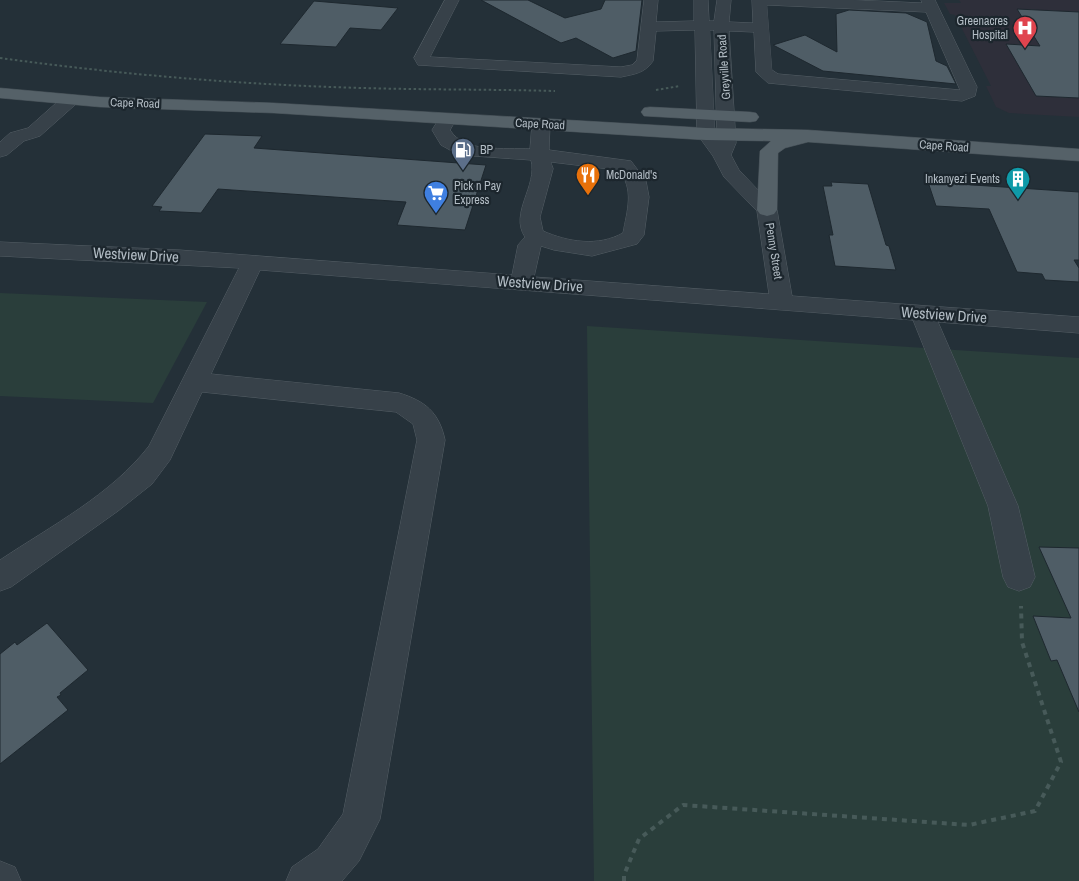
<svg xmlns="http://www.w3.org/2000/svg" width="1079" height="881" font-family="'Archivo Narrow',sans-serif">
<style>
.medical{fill:#2e2f3a}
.green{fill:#2a3e3b}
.building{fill:#4f5d66;stroke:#1e282f}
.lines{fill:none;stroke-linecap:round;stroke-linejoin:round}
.minor-casing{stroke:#555f66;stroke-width:1}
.major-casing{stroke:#434d54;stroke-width:1}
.path-far1{stroke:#475a59;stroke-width:2;stroke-dasharray:2.5 2.5;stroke-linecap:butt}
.path{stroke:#475a59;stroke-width:4;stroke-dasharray:5 5;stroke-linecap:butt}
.minor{fill:#374149;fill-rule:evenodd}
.major{fill:#556168;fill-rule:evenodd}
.labels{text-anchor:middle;stroke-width:4.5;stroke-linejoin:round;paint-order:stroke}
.far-poi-label{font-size:12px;fill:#b2bcc4;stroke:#1c262d;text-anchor:start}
.far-street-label{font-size:12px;fill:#b2bcc4;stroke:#1c262d}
.street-label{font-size:15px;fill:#b2bcc4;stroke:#1c262d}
</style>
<rect width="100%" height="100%" fill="#243038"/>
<polygon class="medical" points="959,0 1079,0 1079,117 1009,113 996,107 986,86 991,86 955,15 950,14 944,3 961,3"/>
<g class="green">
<polygon points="0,293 207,302 153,403 0,396"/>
<polygon points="587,326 1079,358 1079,881 594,881"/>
</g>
<g class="building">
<polygon points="481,0 528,0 565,18 601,9 605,0 642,0 636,51 613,58 576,38 561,43"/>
<polygon points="314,1 398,8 381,30 350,28 336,47 280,44"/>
<polygon points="1017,9 1079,12 1079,98 1036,96 1006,44 1040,46"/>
<polygon points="849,10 906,13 927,22 936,61 947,66 956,84 823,71 773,45 805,35 837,52 836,14"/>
<polygon points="205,134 262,136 254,148 486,165 465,230 397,225 406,202 218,189 201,213 159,211 162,207 152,206"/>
<polygon points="831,182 868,184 886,245 889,246 896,270 835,266 829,235 833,235 823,186 832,186"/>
<polygon points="928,182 1079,192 1079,260 1074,260 1079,268 1079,282 1045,280 1042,274 1017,272 989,209 936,206"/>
<polygon points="1039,547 1079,548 1079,712 1057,660 1051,661 1033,616 1071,618"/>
<polygon points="47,623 88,670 60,693 61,695 57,697 68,710 0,764 0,654 15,642 17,645"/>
</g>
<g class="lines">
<defs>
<g id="minor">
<path d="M445,0H459L430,57L621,67L632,65L637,60L644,0H658L656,22L694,21V0H708L709,21H714L717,0H731L729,22L753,23L752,0H854L922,3L921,0H935L977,87L975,96L962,101L768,83L756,72L754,32L729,31L736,143L731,155L739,170L777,210L792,296L1079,317V333L938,322L1018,506L1035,577L1030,587L1019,591L1008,587L1003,577L988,506L913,320L260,270L211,374L399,393C425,401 439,412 445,440L380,819L359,861L342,881H286L292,867L318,849L343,814L417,440L413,424L396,412L202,392L170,460L152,484L118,511L11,587L0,591V560C51,526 111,495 149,446L239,268L0,256V242L179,250L512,275L518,245L525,237C509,213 538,186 531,160L459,155L441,145L432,130L442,114H454L457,118L450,130C465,154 505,147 530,149L532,124L535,120H547L550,124L549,150L631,161L646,181L649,197L644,235L637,244L592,256L554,250L541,246L534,277L769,294L757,211L724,177L713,156L697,134L695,30L656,31L653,61C645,73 635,74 621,77L418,65L414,58ZM767,5L926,12L960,90L778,74L772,70ZM710,30H714L717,137L715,134ZM551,162L618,170C635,188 627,211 623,233C598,247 568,242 543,231L540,217L553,169Z"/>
<polygon points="70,95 76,96 79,100 76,104 40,136 24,141 7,155 0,157 0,142 10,133 28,128 64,96"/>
<polygon points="0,861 15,867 21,881 0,881"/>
</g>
<g id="major">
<polygon points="0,88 100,97 274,103 706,128 808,130 1079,149 1079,161 808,142 785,148 778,153 777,210 774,214 767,216 760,214 757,210 760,151 771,141 706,140 274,113 100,107 0,98"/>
<polygon points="650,107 750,112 756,113 759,117 756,121 750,122 644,116 641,112 644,108"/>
</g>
</defs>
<use href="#minor" class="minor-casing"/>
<use href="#major" class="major-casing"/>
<g class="path-far1">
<path d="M0,58C110,73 221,83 332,87C406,90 481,89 555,91"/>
<polyline points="656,90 680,86"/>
</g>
<polyline class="path" points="624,881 624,875 639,839 683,805 969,825 1035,811 1061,762 1022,642 1021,606"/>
<use href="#minor" class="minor"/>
<use href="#major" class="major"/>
</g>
<defs>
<symbol id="hospital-pin" viewBox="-11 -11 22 30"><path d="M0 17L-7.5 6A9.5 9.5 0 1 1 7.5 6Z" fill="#e0444e" stroke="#1c262d"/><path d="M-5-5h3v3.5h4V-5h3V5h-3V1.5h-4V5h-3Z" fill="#fff"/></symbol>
<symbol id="fuel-pin" viewBox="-11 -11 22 30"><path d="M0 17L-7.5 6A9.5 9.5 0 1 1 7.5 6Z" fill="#5c6f8a" stroke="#1c262d"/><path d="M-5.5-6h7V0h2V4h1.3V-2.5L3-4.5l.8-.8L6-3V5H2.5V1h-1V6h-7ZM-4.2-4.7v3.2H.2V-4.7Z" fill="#fff"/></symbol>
<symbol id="restaurant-pin" viewBox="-11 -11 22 30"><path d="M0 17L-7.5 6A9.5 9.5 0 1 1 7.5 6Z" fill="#e8710a" stroke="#1c262d"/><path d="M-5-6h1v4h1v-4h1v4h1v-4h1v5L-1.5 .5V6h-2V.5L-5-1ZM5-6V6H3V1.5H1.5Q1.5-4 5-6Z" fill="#fff"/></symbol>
<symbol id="building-pin" viewBox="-11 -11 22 30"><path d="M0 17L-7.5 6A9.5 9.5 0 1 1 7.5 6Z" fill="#0f9aa8" stroke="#1c262d"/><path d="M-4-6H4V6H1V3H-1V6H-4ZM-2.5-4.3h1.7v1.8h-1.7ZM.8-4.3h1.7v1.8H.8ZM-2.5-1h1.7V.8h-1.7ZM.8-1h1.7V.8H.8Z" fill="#fff"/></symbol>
<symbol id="supermarket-pin" viewBox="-11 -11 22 30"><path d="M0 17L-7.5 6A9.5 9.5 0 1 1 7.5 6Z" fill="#3f7fe0" stroke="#1c262d"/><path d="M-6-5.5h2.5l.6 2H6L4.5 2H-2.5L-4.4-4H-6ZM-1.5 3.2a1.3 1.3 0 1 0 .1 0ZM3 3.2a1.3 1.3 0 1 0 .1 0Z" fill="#fff"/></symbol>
</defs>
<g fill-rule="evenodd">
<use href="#hospital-pin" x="1011" y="14" width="28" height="38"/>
<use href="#fuel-pin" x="449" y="136" width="28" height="38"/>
<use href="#restaurant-pin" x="574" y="161" width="28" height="38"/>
<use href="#building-pin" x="1004" y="165" width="28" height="38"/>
<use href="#supermarket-pin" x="422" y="179" width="28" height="38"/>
</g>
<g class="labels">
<g class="far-poi-label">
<text x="1008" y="25" text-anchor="end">Greenacres<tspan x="1008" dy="14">Hospital</tspan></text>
<text x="480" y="154">BP</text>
<text x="606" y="179">McDonald's</text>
<text x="1000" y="183" text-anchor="end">Inkanyezi Events</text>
<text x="454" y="190">Pick n Pay<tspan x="454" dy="14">Express</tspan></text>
</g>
<g class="far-street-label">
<text transform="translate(724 67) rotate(-94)" y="4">Greyville Road</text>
<text transform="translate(135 103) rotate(2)" y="4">Cape Road</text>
<text transform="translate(540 124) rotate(3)" y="4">Cape Road</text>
<text transform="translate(944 146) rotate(4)" y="4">Cape Road</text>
<text transform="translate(774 251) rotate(81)" y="4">Penny Street</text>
</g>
<g class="street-label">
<text transform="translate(136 255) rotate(3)" y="5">Westview Drive</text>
<text transform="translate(540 284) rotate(4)" y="5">Westview Drive</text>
<text transform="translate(944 315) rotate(4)" y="5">Westview Drive</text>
</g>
</g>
</svg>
